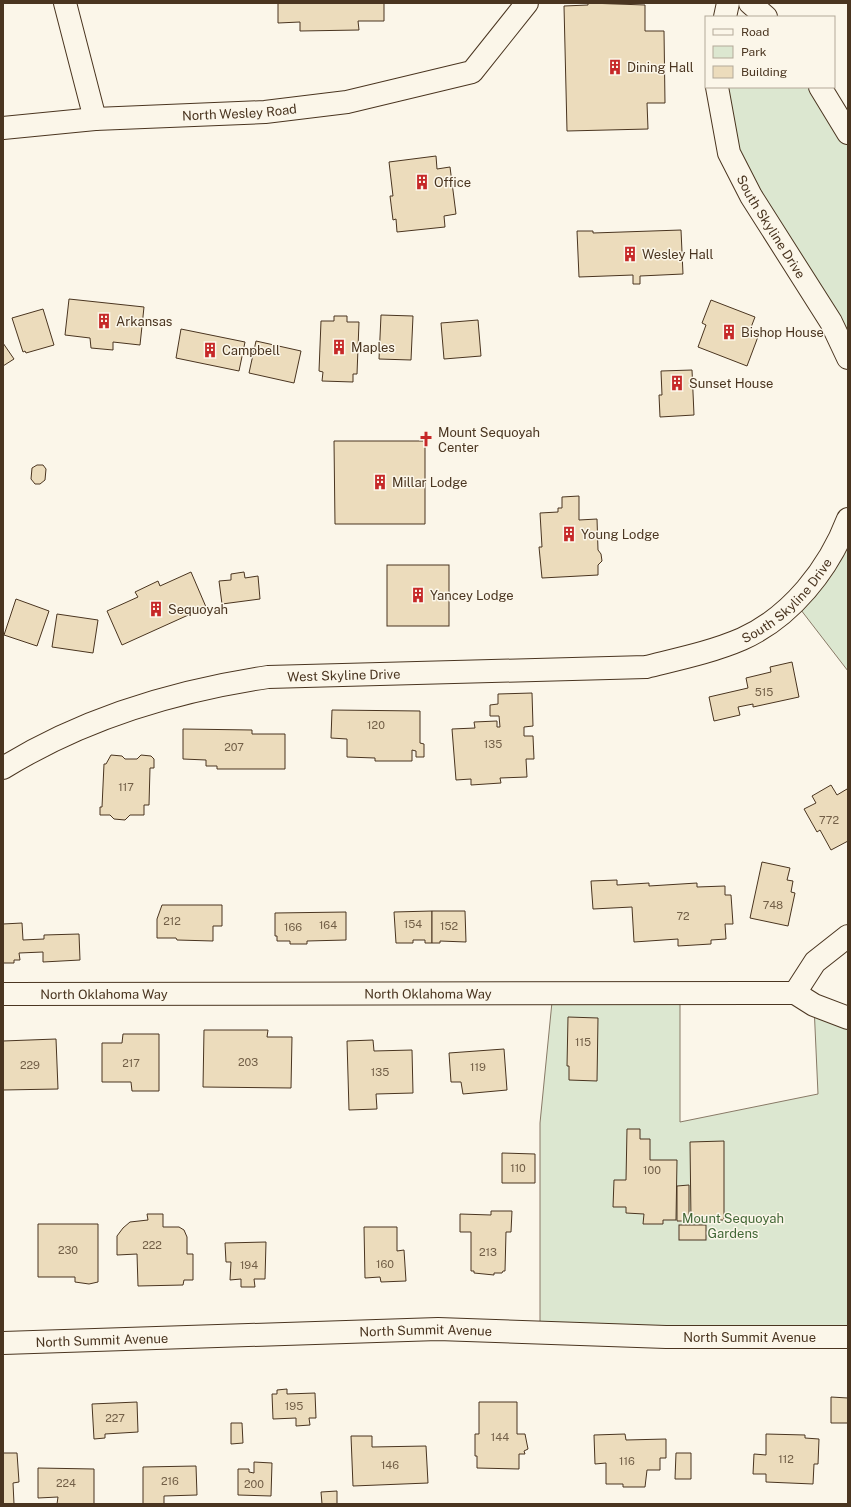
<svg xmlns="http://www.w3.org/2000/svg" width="851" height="1507" font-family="'Public Sans',sans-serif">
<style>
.green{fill:#dce7d0;stroke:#887966}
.building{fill:#ecdcbc;stroke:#4a3520}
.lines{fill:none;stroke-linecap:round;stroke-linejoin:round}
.minor-casing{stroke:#4a3520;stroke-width:24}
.minor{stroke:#fbf6e9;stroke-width:22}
.labels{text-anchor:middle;stroke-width:3;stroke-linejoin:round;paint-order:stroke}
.number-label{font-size:11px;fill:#725f47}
.poi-label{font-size:13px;fill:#4a3520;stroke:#fbf6e9;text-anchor:start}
.street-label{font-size:13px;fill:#4a3520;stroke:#fbf6e9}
.park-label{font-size:13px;fill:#436837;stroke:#fbf6e9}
</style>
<rect width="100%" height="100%" fill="#fbf6e9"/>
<g class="green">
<polygon points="717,87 820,87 848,133 848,358 751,196"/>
<polygon points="848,519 848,671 794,601"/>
<polygon points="553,992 680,993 680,1122 818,1094 814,1005 848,1018 848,1337 540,1333 540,1123"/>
</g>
<g class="building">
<polygon points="278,3 384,3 384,21 358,21 359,30 300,31 300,22 278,23"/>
<polygon points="588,3 645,5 645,31 664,31 665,103 647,103 648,129 567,131 564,6 588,5"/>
<polygon points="436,156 437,169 450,167 456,214 444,216 445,227 397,232 396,219 393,220 390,196 393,196 389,162"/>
<polygon points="681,230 683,274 640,276 640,284 633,284 633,275 579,277 577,231 593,231 593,233"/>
<polygon points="69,299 144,307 140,345 113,342 113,350 91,348 90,338 65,335"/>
<polygon points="711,300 755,317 750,330 759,334 747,366 698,347 706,325 702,323"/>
<polygon points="43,309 54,345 26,353 25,351 23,352 12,318"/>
<polygon points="381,315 413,316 411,360 379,359"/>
<polygon points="334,316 347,316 347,322 359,322 357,374 353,374 353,382 322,381 323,372 319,371 321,321 334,321"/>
<polygon points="478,320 481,356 444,359 441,323"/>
<polygon points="181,329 245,342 239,371 176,358"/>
<polygon points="256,341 301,351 294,383 249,373"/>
<polygon points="3,343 14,359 3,366"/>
<polygon points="692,370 694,415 660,417 659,395 662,395 661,371"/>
<polygon points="334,441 425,441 425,524 335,524"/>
<polygon points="37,465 43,465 46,469 45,480 40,484 35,484 31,479 32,468"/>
<polygon points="579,496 579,520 597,519 598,550 601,554 602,561 598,565 598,575 542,578 539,547 542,547 540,513 558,512 558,508 562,508 562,497"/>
<rect x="387" y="565" width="62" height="61"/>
<polygon points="191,572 206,607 122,645 107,611 138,597 135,592 158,581 160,586"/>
<polygon points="244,572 245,578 258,576 260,599 222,604 219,581 231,580 231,574"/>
<polygon points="16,599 49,611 37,646 4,635"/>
<polygon points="57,614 98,620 93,653 52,647"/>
<polygon points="792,662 799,697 753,707 753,704 738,707 740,715 714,721 709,697 748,688 746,678 771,672 770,667"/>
<polygon points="532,693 533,726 524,727 524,736 533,736 534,759 526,759 527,777 500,778 501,783 471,785 471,779 456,780 452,729 475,728 474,722 497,721 497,727 500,727 499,716 490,716 490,705 498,704 498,694"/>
<polygon points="332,710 420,711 420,743 424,744 424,757 416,757 416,751 412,750 412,761 375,761 375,758 347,757 347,739 331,738"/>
<polygon points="183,729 252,730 252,734 285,734 285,769 217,769 217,766 206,766 206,760 183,759"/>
<polygon points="111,755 122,756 125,759 137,759 141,755 151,756 154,759 154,768 150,768 149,805 144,805 144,815 130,815 125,820 114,819 110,815 100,815 100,807 102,807 104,764 106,764"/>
<polygon points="831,785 837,795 847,789 848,791 848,841 831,850 820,830 817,832 804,809 816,803 812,796"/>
<polygon points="762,862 790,868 787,880 793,881 791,892 795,893 788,926 750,918"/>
<polygon points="617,880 617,885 649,883 649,886 697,883 697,887 725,886 725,895 731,895 733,924 725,924 726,939 711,940 711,944 678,946 678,939 634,942 632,907 593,909 591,881"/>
<polygon points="162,905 222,905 222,926 213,926 213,941 177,940 176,938 157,938 157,919"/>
<polygon points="432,911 432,943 425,943 425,940 413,940 413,943 396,943 394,912"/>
<polygon points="432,911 465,911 466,942 440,941 440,943 432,943"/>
<polygon points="346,912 346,940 307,941 307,944 290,944 290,941 277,941 277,936 275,936 275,913"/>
<polygon points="22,923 23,940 44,939 44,935 79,934 80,960 43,962 43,952 19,953 20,960 14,960 14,963 3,963 3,924"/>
<polygon points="568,1017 598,1018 597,1081 569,1080 569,1066 567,1066"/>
<polygon points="204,1030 268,1030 267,1037 292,1037 291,1088 203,1087"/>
<polygon points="123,1034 159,1034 159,1091 132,1091 131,1082 102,1082 102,1043 122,1043"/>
<polygon points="56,1039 58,1089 3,1090 3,1041"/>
<polygon points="373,1040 374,1051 412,1050 413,1093 376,1094 377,1109 349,1110 347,1041"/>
<polygon points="504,1049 507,1090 463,1094 461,1082 451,1082 449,1053"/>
<polygon points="627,1129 640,1129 640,1139 650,1139 650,1160 677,1160 676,1220 663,1220 663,1224 643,1224 644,1214 626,1213 626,1207 613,1207 614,1180 626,1180"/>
<polygon points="724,1141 724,1220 691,1220 690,1142"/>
<polygon points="502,1153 535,1154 535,1183 502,1183"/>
<polygon points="689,1185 689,1221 677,1221 677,1186"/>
<polygon points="491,1211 512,1211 511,1232 506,1232 505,1271 503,1271 502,1273 494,1273 494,1275 474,1273 474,1271 471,1271 471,1232 460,1232 460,1214 491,1215"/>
<polygon points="147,1214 163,1214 163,1227 179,1227 184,1230 187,1237 187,1254 193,1254 193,1280 184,1280 183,1285 138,1286 137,1254 117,1255 117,1236 123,1228 130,1222 148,1220"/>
<polygon points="38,1224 98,1224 98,1282 89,1284 75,1282 75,1277 38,1277"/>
<rect x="679" y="1225" width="27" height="15"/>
<polygon points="364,1227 397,1227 397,1251 404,1250 406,1281 381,1282 380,1277 365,1278"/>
<polygon points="266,1242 265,1279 254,1279 255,1287 241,1287 241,1279 230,1280 231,1262 226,1262 225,1243"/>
<polygon points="287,1389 287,1394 315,1393 316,1418 309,1418 310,1425 296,1426 296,1418 273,1419 272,1394 277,1394 277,1390"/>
<polygon points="831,1397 848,1398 848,1423 831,1423"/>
<polygon points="137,1402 138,1432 105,1434 105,1438 94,1439 92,1404"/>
<polygon points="479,1402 517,1402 517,1434 525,1434 528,1449 524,1451 525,1454 519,1454 519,1469 477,1468 477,1456 475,1456 475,1434 479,1434"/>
<polygon points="231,1423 242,1423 243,1443 231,1444"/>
<polygon points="625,1434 626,1440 666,1439 666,1458 660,1458 660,1470 647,1470 645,1487 623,1487 623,1484 606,1484 606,1463 595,1464 594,1435"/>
<polygon points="766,1434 805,1435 805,1438 819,1439 818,1464 814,1464 813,1484 766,1482 766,1474 753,1474 754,1454 766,1455"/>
<polygon points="351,1436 372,1436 372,1447 426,1446 428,1483 353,1486"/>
<polygon points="3,1453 17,1453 19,1482 13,1483 14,1504 3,1504"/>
<polygon points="676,1453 691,1453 691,1479 675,1479"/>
<polygon points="254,1462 272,1463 271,1496 238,1495 238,1469 249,1469 249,1472 254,1473"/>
<polygon points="196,1466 197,1495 164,1496 164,1504 143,1504 143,1467"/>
<polygon points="38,1468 94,1469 94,1504 57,1504 58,1497 38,1498"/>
<polygon points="337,1491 337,1504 322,1504 321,1492"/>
</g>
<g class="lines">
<defs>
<g id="minor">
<polyline points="65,3 95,119"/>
<polyline points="750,3 766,17"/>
<polyline points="725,17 728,3"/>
<path id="s1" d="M717,87L729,153L751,196L831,322L848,358"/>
<polyline points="820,87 848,133"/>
<path id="s2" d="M3,128L95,119L265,112L347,102L472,72L527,3"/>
<path id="s3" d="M3,768C84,718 174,691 268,677L646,667C678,659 712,652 742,639C791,617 829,569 848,519"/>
<polyline points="795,993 815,962 848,936"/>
<path id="s4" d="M3,994L795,993L814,1005L848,1018"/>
<path id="s5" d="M3,1343L438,1329L666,1337H848"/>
</g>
</defs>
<use href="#minor" class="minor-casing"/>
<use href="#minor" class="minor"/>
</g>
<defs>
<symbol id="building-bare" viewBox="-9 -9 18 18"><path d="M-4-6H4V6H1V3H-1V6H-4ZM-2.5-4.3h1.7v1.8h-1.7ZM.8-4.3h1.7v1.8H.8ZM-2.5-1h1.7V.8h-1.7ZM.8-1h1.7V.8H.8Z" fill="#c62828" stroke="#fbf6e9" stroke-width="2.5" paint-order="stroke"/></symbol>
<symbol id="church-bare" viewBox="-9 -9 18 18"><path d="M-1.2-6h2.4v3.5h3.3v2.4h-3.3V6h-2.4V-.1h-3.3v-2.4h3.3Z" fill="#c62828" stroke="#fbf6e9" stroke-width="2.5" paint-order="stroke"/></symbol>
</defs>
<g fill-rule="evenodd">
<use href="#building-bare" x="604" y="56" width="22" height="22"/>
<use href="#building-bare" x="411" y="171" width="22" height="22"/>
<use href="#building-bare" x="619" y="243" width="22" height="22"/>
<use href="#building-bare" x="93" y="310" width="22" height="22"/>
<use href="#building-bare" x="718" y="321" width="22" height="22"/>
<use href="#building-bare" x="328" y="336" width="22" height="22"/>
<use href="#building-bare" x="199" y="339" width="22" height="22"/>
<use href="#building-bare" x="666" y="372" width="22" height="22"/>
<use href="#church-bare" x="415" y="428" width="22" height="22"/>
<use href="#building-bare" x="369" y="471" width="22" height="22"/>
<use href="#building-bare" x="558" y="523" width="22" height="22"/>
<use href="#building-bare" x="407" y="584" width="22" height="22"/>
<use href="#building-bare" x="145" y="598" width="22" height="22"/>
</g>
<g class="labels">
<g class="number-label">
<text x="764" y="696">515</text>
<text x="376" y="729">120</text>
<text x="493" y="748">135</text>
<text x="234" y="751">207</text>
<text x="126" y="791">117</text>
<text x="829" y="824">772</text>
<text x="773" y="909">748</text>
<text x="683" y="920">72</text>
<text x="172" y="925">212</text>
<text x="413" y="928">154</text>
<text x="328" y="929">164</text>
<text x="449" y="930">152</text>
<text x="293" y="931">166</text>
<text x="583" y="1046">115</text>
<text x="248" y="1066">203</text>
<text x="131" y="1067">217</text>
<text x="30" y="1069">229</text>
<text x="478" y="1071">119</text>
<text x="380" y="1076">135</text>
<text x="518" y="1172">110</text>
<text x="652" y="1174">100</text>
<text x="152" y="1249">222</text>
<text x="68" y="1254">230</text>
<text x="488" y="1256">213</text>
<text x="385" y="1268">160</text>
<text x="249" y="1269">194</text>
<text x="294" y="1410">195</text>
<text x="115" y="1422">227</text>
<text x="500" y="1441">144</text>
<text x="786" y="1463">112</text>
<text x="627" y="1465">116</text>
<text x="390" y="1469">146</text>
<text x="170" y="1485">216</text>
<text x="66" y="1487">224</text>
<text x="254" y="1488">200</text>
</g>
<g class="poi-label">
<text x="627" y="72">Dining Hall</text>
<text x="434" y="187">Office</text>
<text x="642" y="259">Wesley Hall</text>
<text x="116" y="326">Arkansas</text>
<text x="741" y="337">Bishop House</text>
<text x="351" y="352">Maples</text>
<text x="222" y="355">Campbell</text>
<text x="689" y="388">Sunset House</text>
<text x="438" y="437">Mount Sequoyah<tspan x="438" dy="15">Center</tspan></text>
<text x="392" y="487">Millar Lodge</text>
<text x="581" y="539">Young Lodge</text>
<text x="430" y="600">Yancey Lodge</text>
<text x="168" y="614">Sequoyah</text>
</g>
<g class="street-label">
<text dy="5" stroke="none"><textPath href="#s2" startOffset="237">North Wesley Road</textPath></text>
<text dy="5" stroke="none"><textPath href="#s1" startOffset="152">South Skyline Drive</textPath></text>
<text dy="5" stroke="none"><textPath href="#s3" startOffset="820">South Skyline Drive</textPath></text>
<text dy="5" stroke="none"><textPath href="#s3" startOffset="358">West Skyline Drive</textPath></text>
<text dy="5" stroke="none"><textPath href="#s4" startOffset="101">North Oklahoma Way</textPath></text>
<text dy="5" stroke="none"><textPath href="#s4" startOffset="425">North Oklahoma Way</textPath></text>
<text dy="5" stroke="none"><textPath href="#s5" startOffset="423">North Summit Avenue</textPath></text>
<text dy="5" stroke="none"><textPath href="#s5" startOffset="747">North Summit Avenue</textPath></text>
<text dy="5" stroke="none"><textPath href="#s5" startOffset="99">North Summit Avenue</textPath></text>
</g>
<g class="park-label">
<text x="733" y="1223">Mount Sequoyah<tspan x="733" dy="15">Gardens</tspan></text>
</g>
</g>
<rect width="851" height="1507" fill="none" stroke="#4a3520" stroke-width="8"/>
<rect x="705" y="16" width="130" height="72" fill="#fbf6e9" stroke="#b4a999"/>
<rect x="713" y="29" width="20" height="6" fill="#fbf6e9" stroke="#b4a999"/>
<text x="741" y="36" font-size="12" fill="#4a3520">Road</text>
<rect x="713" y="46" width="20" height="12" fill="#dce7d0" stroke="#b4a999"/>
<text x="741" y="56" font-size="12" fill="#4a3520">Park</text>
<rect x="713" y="66" width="20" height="12" fill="#ecdcbc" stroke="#b4a999"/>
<text x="741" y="76" font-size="12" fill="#4a3520">Building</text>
</svg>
